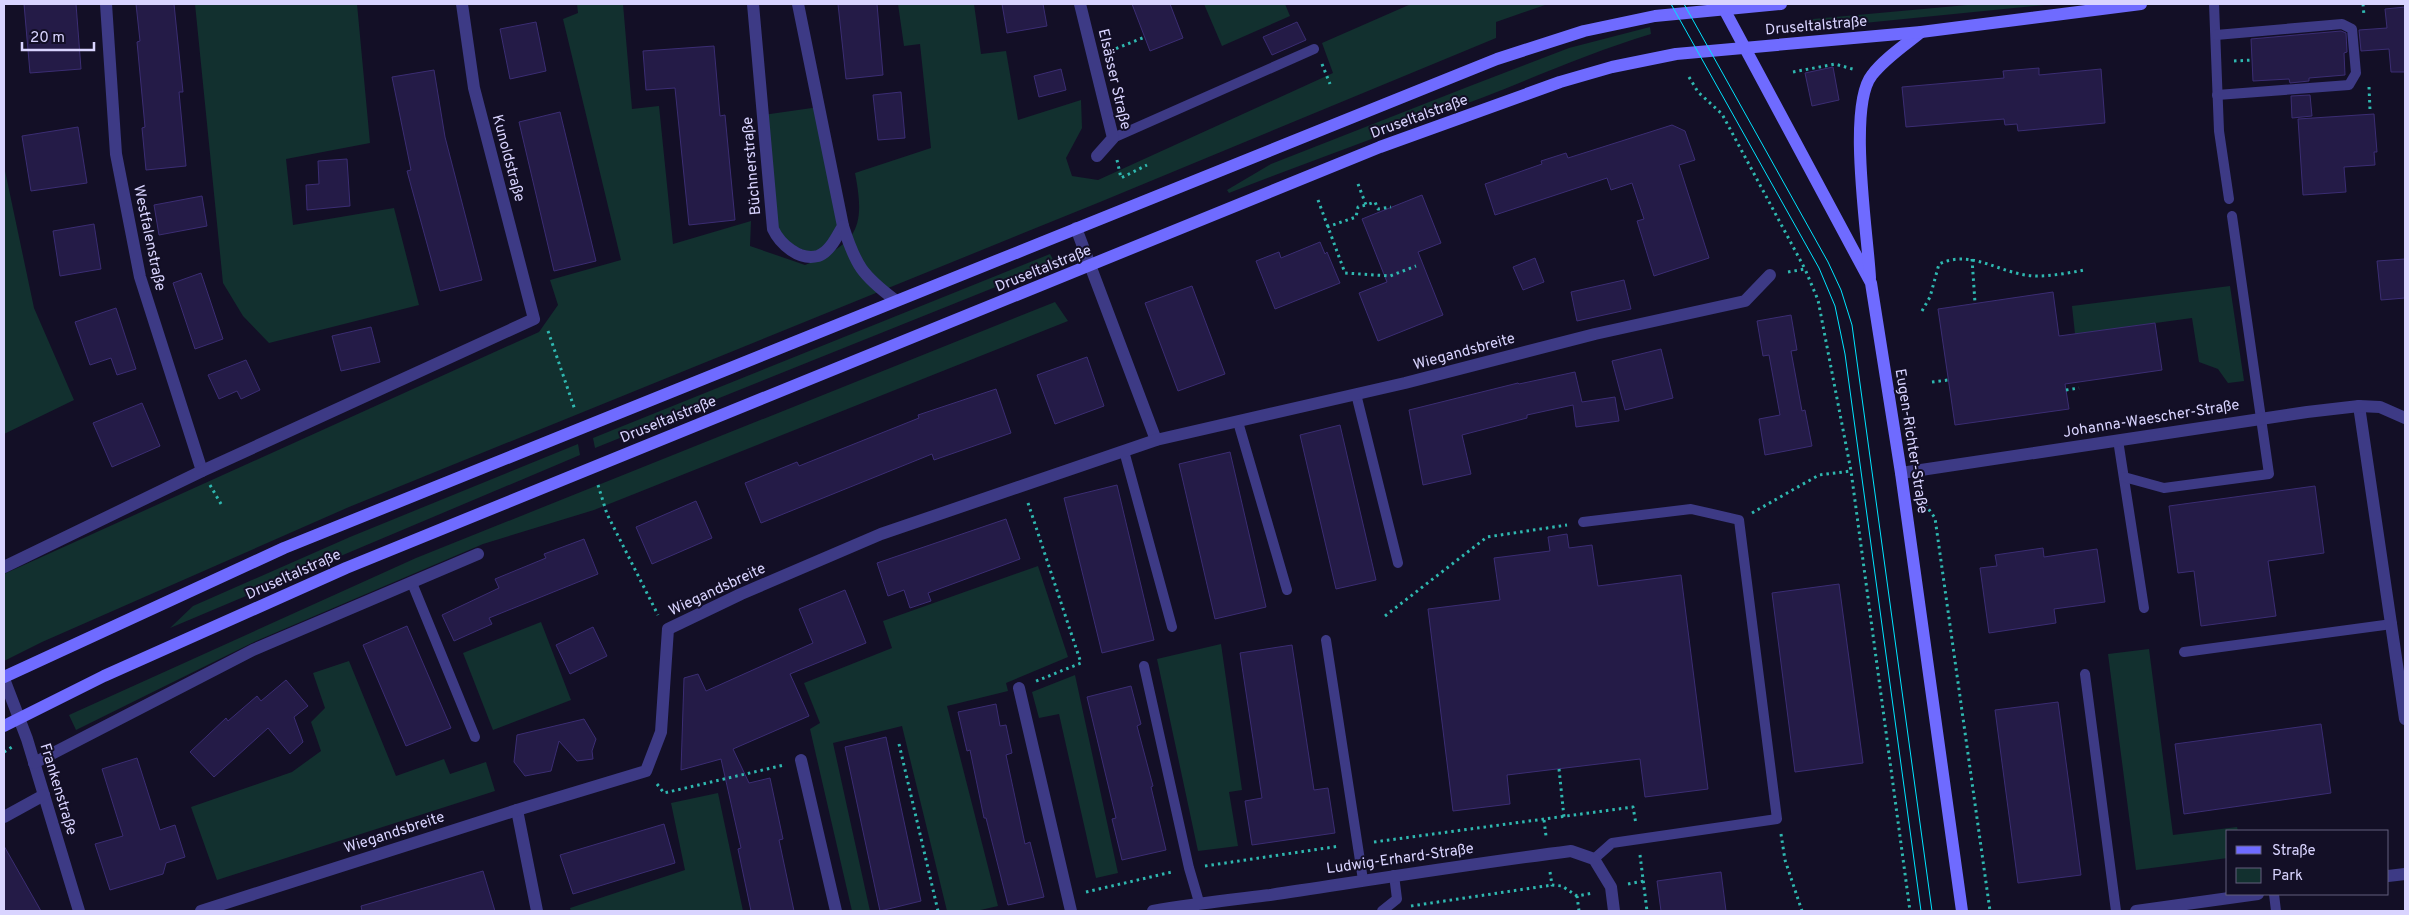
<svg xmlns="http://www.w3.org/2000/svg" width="2409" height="915" font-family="Overpass,sans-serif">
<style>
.green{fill:#12302f}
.building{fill:#241b47;stroke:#3b2d73}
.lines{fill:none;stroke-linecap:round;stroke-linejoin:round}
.path{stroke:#2fb8b0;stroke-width:3;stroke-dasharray:2.5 4;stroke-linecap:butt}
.lane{stroke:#3d3a85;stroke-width:10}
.street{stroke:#3d3a85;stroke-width:12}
.secondary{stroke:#6f6bff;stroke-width:12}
.tram{stroke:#00e5ff;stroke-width:1}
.labels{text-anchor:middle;stroke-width:4;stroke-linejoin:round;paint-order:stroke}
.street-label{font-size:15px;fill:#d9d4ff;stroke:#130f26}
</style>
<rect width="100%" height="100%" fill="#130f26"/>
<g class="green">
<polygon points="195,4 357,4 370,143 286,159 293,225 394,208 419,305 269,343 243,316 223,283"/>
<path d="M577,4H623L632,109L659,106L673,244L751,221L750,246L805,265C857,243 866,229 855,173L931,148L920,44L904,46L898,4H974L981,54L1006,51L1018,120L1081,100L1082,128L1066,158L1072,176L1098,180L1333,73L1322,43L1411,4H1548L1496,22V38L1100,202L349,507L42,642L4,661V574L539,332L558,305L550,280L621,260L563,19L578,13Z"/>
<polygon points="1204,4 1285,4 1290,16 1222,46"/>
<polygon points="1978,4 2055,4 1814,28 1813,19"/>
<path d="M1650,27L1651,34C1594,51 1540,75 1484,97C1399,129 1313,160 1229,193L1227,190L1271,164L1470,86L1569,48Z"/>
<polygon points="819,107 843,226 818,256 777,239 763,115"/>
<polygon points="4,166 34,308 74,400 4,434"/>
<polygon points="1050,254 1055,263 595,448 593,438"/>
<polygon points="2230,286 2244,381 2228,383 2218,369 2199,362 2192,318 2075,334 2072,306"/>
<polygon points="1055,302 1068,321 594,510 483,544 256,641 76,730 69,715 416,558"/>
<polygon points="578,444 580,455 170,628 193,606 350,537"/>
<polygon points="1038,566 1068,657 1006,683 1008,691 947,706 998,906 976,911 947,911 902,726 833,743 870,911 852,911 810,729 820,723 804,683 892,648 883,621"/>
<polygon points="541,622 571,700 493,730 463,653"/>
<polygon points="1221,644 1242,790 1229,792 1238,846 1198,851 1157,659"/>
<polygon points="2149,649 2173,835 2237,827 2238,831 2228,831 2228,858 2136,870 2108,654"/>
<polygon points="349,661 396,776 444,759 450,774 486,762 495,791 217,880 191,807 292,772 321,751 311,722 325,708 313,673"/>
<polygon points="1075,675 1118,873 1096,878 1059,714 1039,718 1032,692"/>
<polygon points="718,793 743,911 571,911 570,908 685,870 671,803"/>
</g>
<g class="building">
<polygon points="24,4 76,4 81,69 30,73"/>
<polygon points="136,4 174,4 183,92 179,92 186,166 146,170 142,128 145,127 137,42 140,41"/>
<polygon points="838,4 877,4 883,75 846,79"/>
<polygon points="1002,4 1043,4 1047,26 1007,33"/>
<polygon points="1132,4 1170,4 1183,38 1150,51"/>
<polygon points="2405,7 2405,72 2391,72 2389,49 2361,51 2359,30 2387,28 2385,9"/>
<polygon points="536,22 546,71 510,79 500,29"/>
<polygon points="1297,22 1306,40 1272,55 1263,37"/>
<polygon points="2341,31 2346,33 2347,52 2344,53 2345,75 2309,78 2309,81 2290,83 2289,79 2253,81 2251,39"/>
<polygon points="714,46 720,116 725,115 735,220 689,225 675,88 646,90 643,51"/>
<polygon points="1833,67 1839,100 1812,106 1805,73"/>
<polygon points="2039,68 2039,75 2101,69 2105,123 2018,131 2017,124 2005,125 2004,119 1906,127 1902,87 2004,78 2003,71"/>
<polygon points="1061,69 1066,90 1039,97 1034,76"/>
<polygon points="434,70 445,137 482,280 440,291 407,171 411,170 392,77"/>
<polygon points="901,92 905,138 878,140 873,95"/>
<polygon points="2310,95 2312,116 2292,118 2291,96"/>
<polygon points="560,112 596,261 554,271 519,122"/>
<polygon points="2374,114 2377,152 2374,152 2375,165 2344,167 2346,192 2303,195 2298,119"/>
<polygon points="1672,125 1685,131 1695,160 1679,165 1709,258 1654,276 1637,221 1644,219 1632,183 1611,190 1607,178 1495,215 1485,184 1542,164 1541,161 1566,153 1568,158"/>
<polygon points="78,127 87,183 31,191 22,136"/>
<polygon points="347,159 350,206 307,210 306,185 319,184 318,161"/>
<polygon points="1422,195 1441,243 1418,252 1443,315 1378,341 1359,293 1387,282 1362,219"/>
<polygon points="202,196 207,226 159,235 154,205"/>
<polygon points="94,224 101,269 60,276 53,231"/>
<polygon points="1320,242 1325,254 1327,252 1340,283 1275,309 1256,261 1279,252 1281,258"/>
<polygon points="1535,258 1544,282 1523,290 1513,267"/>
<polygon points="2405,259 2405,298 2381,300 2377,261"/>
<polygon points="201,273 223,339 195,349 173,283"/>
<polygon points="1624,280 1631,309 1577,321 1571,292"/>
<polygon points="1192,286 1225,374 1178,391 1145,303"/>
<polygon points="2053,292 2059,336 2155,323 2162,370 2065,384 2069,409 1955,425 1938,309"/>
<polygon points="116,308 136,369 117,375 111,358 90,365 75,322"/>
<polygon points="1791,315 1797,350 1791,351 1802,411 1805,410 1812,446 1765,455 1759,419 1780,415 1769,355 1763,356 1757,321"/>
<polygon points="371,327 380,362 341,371 332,336"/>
<polygon points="1661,349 1673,398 1625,410 1612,361"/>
<polygon points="1087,357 1104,406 1055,424 1037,375"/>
<polygon points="246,360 260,390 241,399 237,391 219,399 208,375"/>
<polygon points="1575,372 1582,402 1615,397 1619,421 1576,427 1573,405 1527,415 1527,418 1462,435 1471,474 1423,485 1409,410 1518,383 1519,384"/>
<polygon points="996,389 1011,433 934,460 932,454 761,523 745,483 797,462 799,466 919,418 918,415"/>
<polygon points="142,403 160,446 112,467 93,423"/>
<polygon points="1340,425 1376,580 1336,589 1300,435"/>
<polygon points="1230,452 1266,607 1215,619 1179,464"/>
<polygon points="1117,485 1154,640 1102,653 1064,498"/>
<polygon points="2315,486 2324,553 2268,561 2276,616 2201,626 2194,571 2178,573 2169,506"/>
<polygon points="696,501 712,538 652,564 636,527"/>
<polygon points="1006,519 1020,559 928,593 931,601 910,608 904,590 888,596 877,563"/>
<polygon points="1567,534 1569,548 1592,545 1598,586 1681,575 1708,789 1645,797 1640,759 1507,775 1510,804 1453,811 1428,609 1500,600 1494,558 1550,551 1548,537"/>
<polygon points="584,539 598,574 489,618 492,624 454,641 442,615 499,588 495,579 546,558 544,554"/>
<polygon points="2043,548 2044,557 2097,549 2105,602 2054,609 2056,623 1989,633 1980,568 1997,566 1995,555"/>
<polygon points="1839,584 1863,763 1795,772 1772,593"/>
<polygon points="845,590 866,643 790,674 809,716 733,749 749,783 770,778 783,839 779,840 794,911 751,911 738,849 741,848 721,759 681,770 684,678 698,674 706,691 813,643 799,609"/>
<polygon points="407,626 451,728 406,746 363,645"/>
<polygon points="593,627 607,656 570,674 556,645"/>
<polygon points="1292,645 1314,790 1328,788 1335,833 1252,845 1245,801 1262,798 1240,653"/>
<polygon points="286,680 308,706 294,717 303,742 290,754 268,728 214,777 190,752 226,718 228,721 257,696 261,701"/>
<polygon points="1131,686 1141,724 1137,726 1153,786 1151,787 1166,850 1122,860 1112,819 1116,818 1087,697"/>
<polygon points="2058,702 2081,875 2018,883 1995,710"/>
<polygon points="996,704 1000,726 1006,725 1012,753 1006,755 1025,844 1030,842 1044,897 1008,905 986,818 984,818 970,750 967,751 958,712"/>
<polygon points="584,719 596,739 592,751 593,759 577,761 559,741 551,771 525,776 514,762 517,735"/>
<polygon points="2321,724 2331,793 2184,814 2175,744"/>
<polygon points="886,737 921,901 880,911 845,747"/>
<polygon points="137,758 160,830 175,825 185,857 166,863 163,874 110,890 95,844 123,836 102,769"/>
<polygon points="664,824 675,863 573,894 560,855"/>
<polygon points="4,846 41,911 4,911"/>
<polygon points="483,871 495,911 362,911 361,906"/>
<polygon points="1721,872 1726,911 1661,911 1657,881"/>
</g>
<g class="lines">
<g class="path">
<polyline points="2363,4 2364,16"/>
<polyline points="1110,51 1145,37"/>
<polyline points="2234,61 2252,60"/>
<polyline points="1322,64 1330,84"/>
<polyline points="1793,72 1835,64 1856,70"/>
<polyline points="1689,77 1698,92 1722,114 1805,269"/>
<polyline points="2369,87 2370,110"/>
<polyline points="1117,160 1121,178 1147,165"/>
<polyline points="1358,184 1366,205 1375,202 1378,209 1391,207"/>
<polyline points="1318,200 1345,273 1390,276 1416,266"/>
<polyline points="1327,227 1356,217 1358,207 1366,205"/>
<polyline points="1972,259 1975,303"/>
<polyline points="1788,272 1805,269 1818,300 1851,471 1910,911"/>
<path d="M1922,311L1930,297L1939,264C1973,248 2002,276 2037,276C2052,276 2069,273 2084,270"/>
<polyline points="548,331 575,410"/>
<polyline points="1932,382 1948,380"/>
<polyline points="2066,390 2079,388"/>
<polyline points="210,485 221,504"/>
<polyline points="598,485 607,514 658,615"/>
<polyline points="1028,503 1081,663 1034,682"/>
<polyline points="1925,504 1935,518 1990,911"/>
<polyline points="1752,513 1819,475 1851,471"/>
<polyline points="1385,616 1487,537 1567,525"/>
<polyline points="899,744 938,911"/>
<polyline points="4,752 12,747"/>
<polyline points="1559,769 1564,817"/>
<polyline points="657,784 664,793 784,765"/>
<polyline points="1544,820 1546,836"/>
<polyline points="1781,834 1785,860 1802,911"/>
<polyline points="1374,842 1633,807 1636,824"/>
<polyline points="1640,855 1647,911"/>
<polyline points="1205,866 1340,846"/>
<polyline points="1550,872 1552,885 1562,886 1577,896"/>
<polyline points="1628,884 1644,881"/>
<polyline points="1086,892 1172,872"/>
<polyline points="1411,906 1552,885"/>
<polyline points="1579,911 1577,896 1593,893"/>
</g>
<g class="lane">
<polyline points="2214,4 2219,131 2229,199"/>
<polyline points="2216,35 2342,24 2352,29 2356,73 2349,85 2217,95"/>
<polyline points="1113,138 1314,49"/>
<polyline points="1356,394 1398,563"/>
<polyline points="1238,422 1287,590"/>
<polyline points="2118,440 2144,608"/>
<polyline points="1124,451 1172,627"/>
<polyline points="2124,477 2164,488 2269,474 2232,216"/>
<polyline points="1583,522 1691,509 1739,520 1777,819 1612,843 1594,859"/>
<polyline points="412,583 475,737"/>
<polyline points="1326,640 1363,880"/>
<polyline points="2184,652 2392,624"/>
<polyline points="1144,666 1189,868 1199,902"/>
<polyline points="2085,674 2116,911"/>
<polyline points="2274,894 2276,911"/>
<polyline points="1382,911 1397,899 1394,875"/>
</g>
<g class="street">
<polyline points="106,4 116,154 140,277 202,471"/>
<path d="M753,4L773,229C780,244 799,261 818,256C830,252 837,236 843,226L798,4"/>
<polyline points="1080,4 1113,138 1097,156"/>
<path d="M843,226C856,266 862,275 895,300"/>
<polyline points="1076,228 1156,440"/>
<polyline points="2359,406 2405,719"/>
<polyline points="1901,473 2307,412 2359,406 2380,407 2405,418"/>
<polyline points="4,567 202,471 534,319 474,88 462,4"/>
<polyline points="4,679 27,739 79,911"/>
<polyline points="1019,688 1071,911"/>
<polyline points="801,760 836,911"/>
<polyline points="34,763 253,650 478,554"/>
<polyline points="517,810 537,911"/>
<polyline points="4,817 44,795"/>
<polyline points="2388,876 2405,874"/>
<polyline points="201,911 517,810 646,771 661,732 668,629 741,594 881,534 1156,440 1405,383 1595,334 1745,301 1770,275"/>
<path d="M1153,911C1192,904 1230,900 1270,895C1370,880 1470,864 1571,851L1594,859L1611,887L1614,911"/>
<polyline points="2136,911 2258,894"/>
</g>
<g class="secondary">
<polyline points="1724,9 1871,283 1901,473 1962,911"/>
<path d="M1870,278C1868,236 1847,106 1872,75C1884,59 1905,45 1921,32"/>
<polyline points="4,677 284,548 1497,59 1584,31 1655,16 1781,4"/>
<polyline points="4,726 104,676 346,568 1380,147 1560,82 1612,67 1676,54 1921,32 2141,4"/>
</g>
<g class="tram">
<polyline points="1671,4 1819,268 1835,306 1845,354 1921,911"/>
<polyline points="1684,4 1828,262 1841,290 1852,325 1932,911"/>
</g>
</g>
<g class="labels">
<g class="street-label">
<text transform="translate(1816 25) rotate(-5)" y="5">Druseltalstraße</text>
<text transform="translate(1115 79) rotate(77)" y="5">Elsässer Straße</text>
<text transform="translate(1419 116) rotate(-20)" y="5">Druseltalstraße</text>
<text transform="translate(509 158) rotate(75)" y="5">Kunoldstraße</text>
<text transform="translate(751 166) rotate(-95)" y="5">Büchnerstraße</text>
<text transform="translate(150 238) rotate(78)" y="5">Westfalenstraße</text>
<text transform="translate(1043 268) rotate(-22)" y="5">Druseltalstraße</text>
<text transform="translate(1464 351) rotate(-15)" y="5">Wiegandsbreite</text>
<text transform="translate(2151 418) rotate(-9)" y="5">Johanna-Waescher-Straße</text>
<text transform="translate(668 419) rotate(-22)" y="5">Druseltalstraße</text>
<text transform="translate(1912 441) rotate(81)" y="5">Eugen-Richter-Straße</text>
<text transform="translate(293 574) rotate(-24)" y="5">Druseltalstraße</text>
<text transform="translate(717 589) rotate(-25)" y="5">Wiegandsbreite</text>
<text transform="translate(59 789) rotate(73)" y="5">Frankenstraße</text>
<text transform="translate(394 832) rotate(-18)" y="5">Wiegandsbreite</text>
<text transform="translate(1400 858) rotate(-8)" y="5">Ludwig-Erhard-Straße</text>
</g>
</g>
<rect width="2409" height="915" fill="none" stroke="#d9d4ff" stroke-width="10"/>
<rect x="2226" y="830" width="162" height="65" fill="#130f26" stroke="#625e7d"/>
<rect x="2236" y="846" width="25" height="8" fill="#6f6bff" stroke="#625e7d"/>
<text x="2272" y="855" font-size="15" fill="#d9d4ff">Straße</text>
<rect x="2236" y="868" width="25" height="15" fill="#12302f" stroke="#625e7d"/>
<text x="2272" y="880" font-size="15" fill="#d9d4ff">Park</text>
<path d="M22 42v8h72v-8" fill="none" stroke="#d9d4ff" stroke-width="2.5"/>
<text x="30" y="42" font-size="15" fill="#d9d4ff" stroke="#130f26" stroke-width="4" paint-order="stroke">20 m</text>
</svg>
